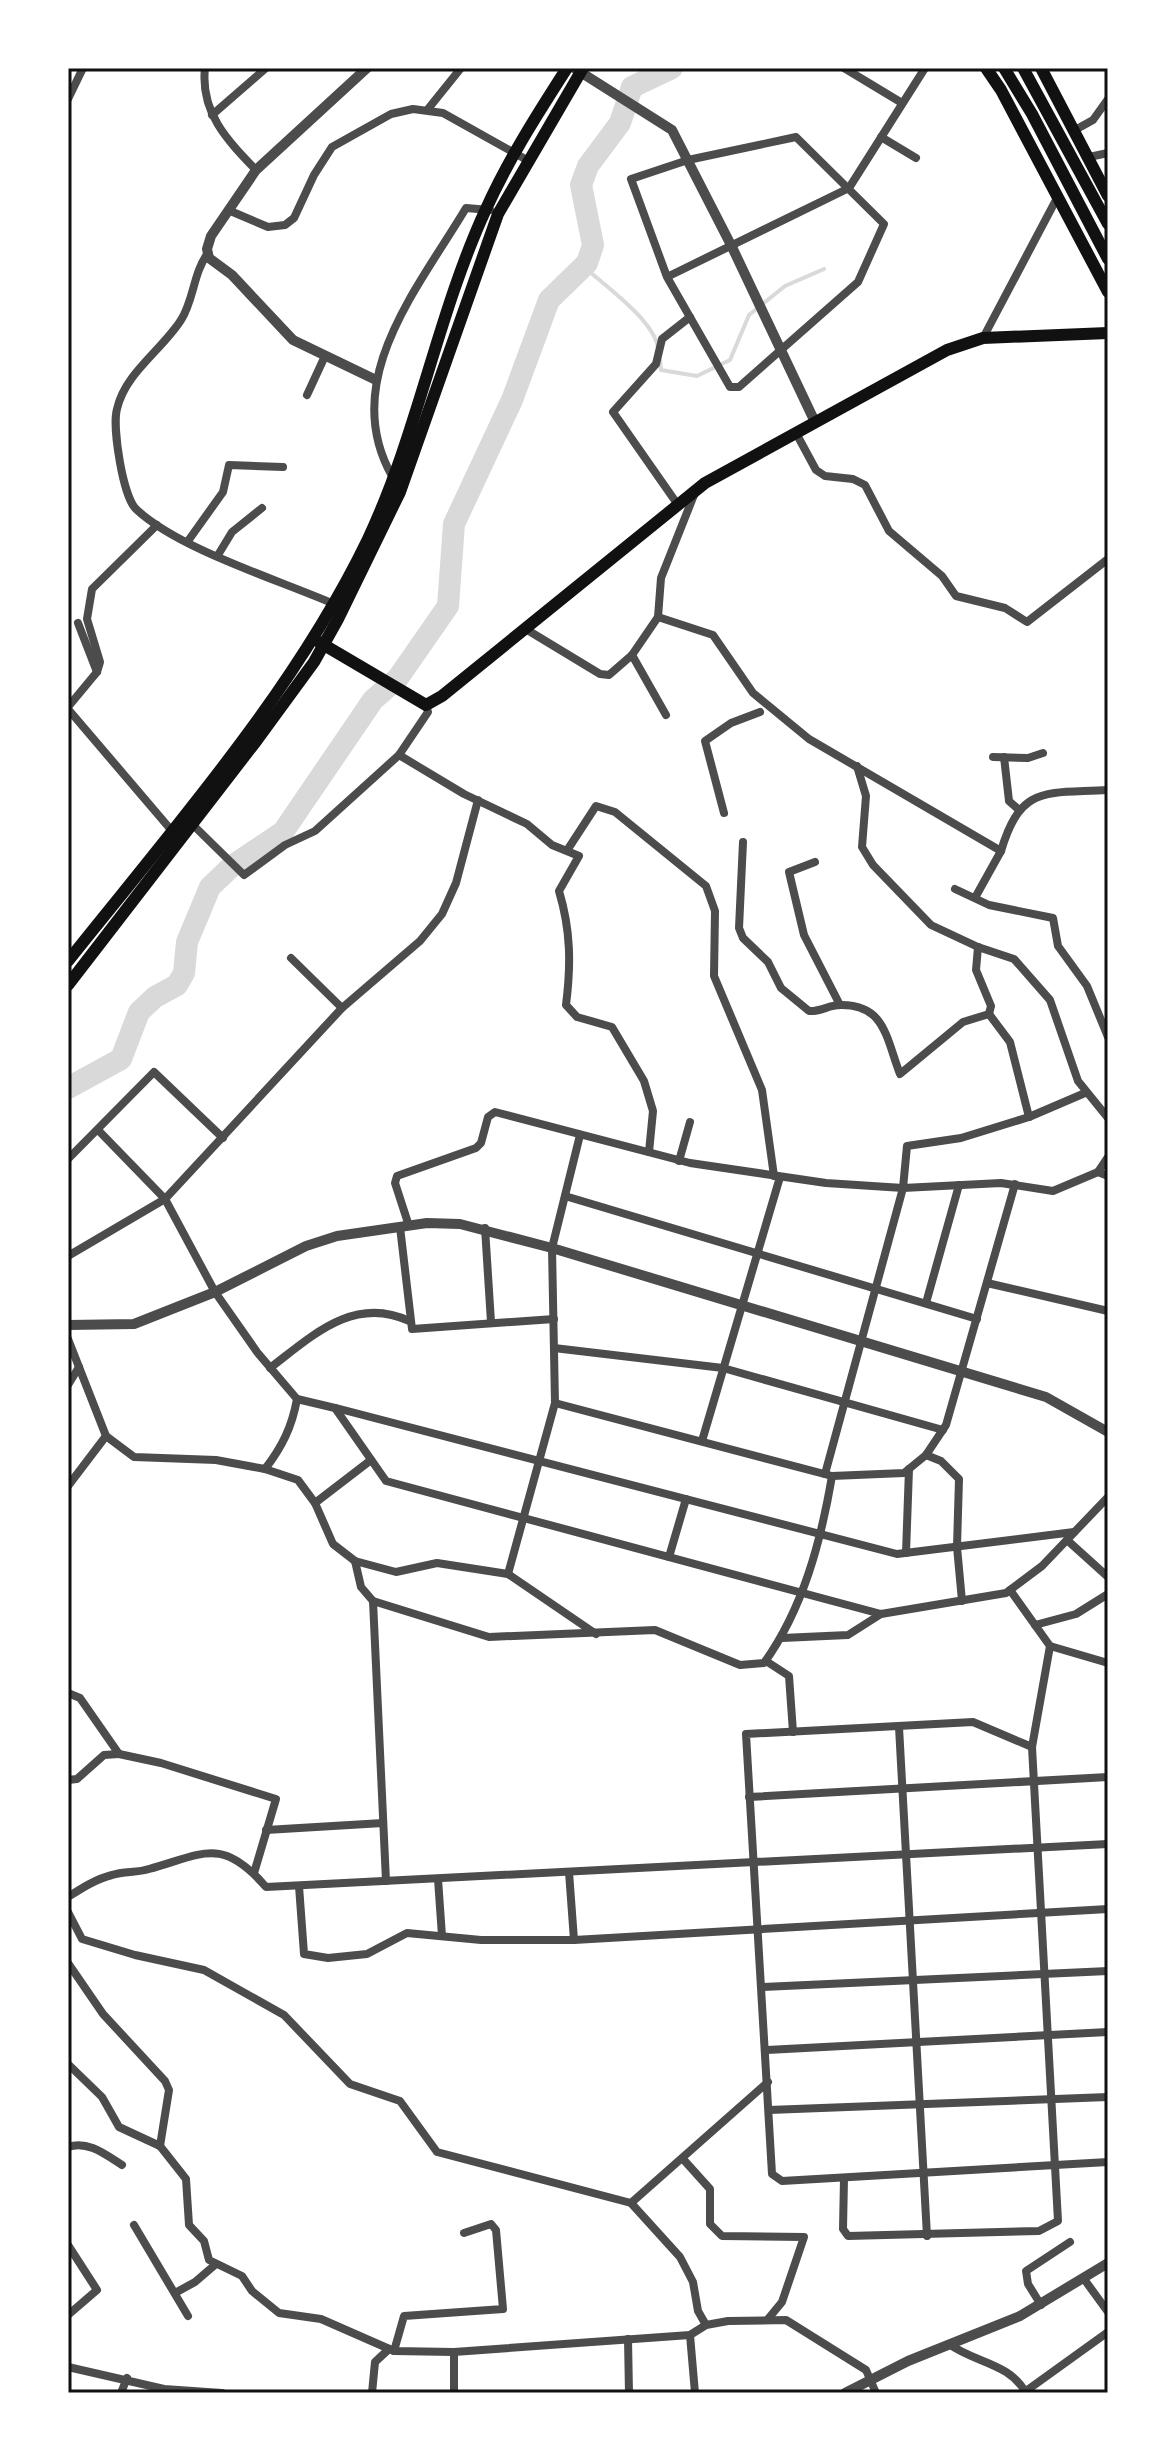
<svg xmlns="http://www.w3.org/2000/svg" width="1176" height="2461" font-family="Barlow,sans-serif">
<style>
.water{fill:#d9d9d9}
.lines{fill:none;stroke-linecap:round;stroke-linejoin:round}
.stream{stroke:#d9d9d9;stroke-width:4}
.river{stroke:#d9d9d9;stroke-width:22}
.minor{stroke:#4c4c4c;stroke-width:8}
.tertiary{stroke:#4c4c4c;stroke-width:10}
.primary{stroke:#111;stroke-width:12}
.neatline{fill:none;stroke:#111;stroke-width:3}
</style>
<rect width="100%" height="100%" fill="#fff"/>
<polygon class="water" points="666,68 678,68 640,88 633,96 627,91 641,77"/>
<g class="lines">
<g class="stream">
<path d="M583,266C604,285 654,320 658,348"/>
<polyline points="660,360 661,370 697,376 730,360 749,315 785,286 824,269"/>
</g>
<polyline class="river" points="68,1088 121,1059 139,1012 155,997 177,985 184,973 187,942 210,887 232,866 283,832 373,700 398,678 448,606 454,524 512,400 549,300 587,263 593,245 581,185 588,166 620,123 632,87 672,68"/>
<g class="minor">
<path d="M205,68C200,112 227,140 256,170"/>
<polyline points="844,68 902,103"/>
<polyline points="68,99 83,68"/>
<polyline points="428,109 461,68"/>
<polyline points="212,115 266,68"/>
<polyline points="1075,130 1093,120 1108,99"/>
<polyline points="881,137 916,158"/>
<polyline points="1089,157 1108,153"/>
<polyline points="228,210 268,227 285,225 294,218 314,175 332,147 391,114 413,109 443,113 527,160"/>
<path d="M208,253C193,273 194,300 181,320C162,350 125,373 117,409C112,427 123,497 136,509C178,549 279,580 334,604"/>
<polyline points="667,277 631,179 688,160 796,137 884,224 858,282 739,387 730,387 667,277 849,188 925,68"/>
<polyline points="983,338 1057,198"/>
<polyline points="307,395 325,356"/>
<polyline points="796,433 816,470 825,476 853,479 865,485 889,531 942,576 956,596 1005,608 1027,622 1108,559"/>
<path d="M392,476C338,381 419,287 466,208L490,210"/>
<polyline points="678,505 613,412 656,364 662,339 690,317"/>
<polyline points="188,541 223,492 229,465 283,467"/>
<polyline points="218,555 232,532 262,508"/>
<polyline points="658,617 713,635 753,693 809,739 1001,851 976,896"/>
<polyline points="78,623 97,672"/>
<polyline points="524,628 600,674 609,675 632,655 658,617 661,578 694,495"/>
<polyline points="632,655 666,715"/>
<polyline points="68,707 97,672 100,662 87,619 92,589 157,525"/>
<polyline points="68,709 172,831"/>
<path d="M399,755L464,794L527,824L552,845L579,856L559,891C571,931 571,965 566,1005L577,1017L612,1027L644,1081L653,1111L649,1152"/>
<polyline points="993,757 1028,758 1043,753"/>
<polyline points="1004,757 1009,801 1018,809"/>
<polyline points="857,766 866,796 862,847 873,865 931,925 978,947 1014,959 1050,1000 1078,1081 1108,1118"/>
<polyline points="724,813 705,741 731,723 760,712"/>
<polyline points="191,823 244,875 285,845 315,831 399,755 428,712 426,705"/>
<path d="M743,842L739,928L743,938L768,962L781,988L809,1011C820,1012 829,1005 840,1005C885,1004 886,1038 900,1074L963,1022L989,1014L991,1006L976,970L978,947"/>
<polyline points="568,849 596,806 615,812 706,886 715,911 714,976 762,1090 774,1176"/>
<path d="M1001,851C1021,784 1046,794 1108,790"/>
<polyline points="815,862 789,872 804,935 840,1005"/>
<polyline points="955,889 989,905 1053,918 1058,946 1087,986 1108,1037"/>
<polyline points="291,958 342,1008"/>
<polyline points="989,1014 1010,1042 1029,1117"/>
<polyline points="99,1131 165,1199 215,1292 257,1352 297,1399 335,1408 386,1481 881,1614 1006,1593 1042,1566 1108,1497"/>
<polyline points="68,1159 154,1072 223,1138"/>
<polyline points="679,1161 690,1122"/>
<polyline points="1098,1172 1108,1157"/>
<polyline points="565,1196 977,1319"/>
<polyline points="409,1226 395,1183 397,1176 476,1148 481,1143 488,1117 495,1112 690,1163 826,1183 903,1188 1001,1183 1053,1191 1098,1172 1108,1176"/>
<polyline points="400,1227 412,1329 554,1319"/>
<polyline points="485,1228 491,1322"/>
<polyline points="68,1256 165,1199 342,1008 420,941 442,914 456,883 478,800"/>
<polyline points="987,1283 1108,1311"/>
<polyline points="926,1303 959,1185"/>
<polyline points="68,1339 106,1436 134,1457 216,1460 265,1469 298,1480 315,1503"/>
<polyline points="554,1348 723,1368 943,1430"/>
<path d="M270,1368C312,1336 354,1295 409,1321"/>
<polyline points="68,1385 79,1367"/>
<polyline points="555,1403 832,1476 904,1473 926,1455 946,1425 1015,1184"/>
<polyline points="336,1408 897,1554 1074,1532"/>
<polyline points="702,1441 780,1177"/>
<polyline points="926,1455 941,1461 959,1479 957,1547 962,1601"/>
<path d="M371,1460L315,1503L333,1544L355,1561L361,1587L373,1601L489,1637L655,1630L740,1665L764,1663C803,1609 821,1541 832,1476"/>
<path d="M265,1469C282,1447 292,1427 297,1399"/>
<polyline points="825,1474 903,1188 907,1146 961,1138 1029,1117 1085,1093"/>
<polyline points="68,1486 106,1436"/>
<polyline points="1067,1540 1108,1577"/>
<polyline points="906,1553 909,1469"/>
<polyline points="669,1557 686,1499"/>
<polyline points="355,1561 396,1572 437,1563 508,1574 596,1634"/>
<polyline points="508,1574 555,1403 552,1248 580,1135"/>
<polyline points="373,1601 386,1881"/>
<polyline points="1035,1625 1076,1614 1108,1594"/>
<polyline points="782,1638 848,1635 881,1614"/>
<polyline points="1050,1646 1108,1663"/>
<polyline points="766,1661 789,1676 793,1732"/>
<polyline points="68,1693 80,1698 119,1754 104,1755 77,1779 68,1780"/>
<polyline points="899,1727 927,2236"/>
<polyline points="1032,1747 973,1722 746,1734 772,2174 782,2181 1108,2162"/>
<polyline points="119,1754 161,1763 276,1799 254,1873"/>
<polyline points="749,1797 1108,1777"/>
<polyline points="266,1830 383,1823"/>
<polyline points="569,1872 574,1940"/>
<polyline points="438,1879 442,1936"/>
<polyline points="299,1886 304,1954 328,1958 367,1954 407,1933 481,1940 574,1940 1108,1909"/>
<path d="M68,1897C82,1888 96,1879 112,1875C124,1871 137,1873 149,1869C203,1854 222,1836 266,1887L1108,1844"/>
<polyline points="68,1912 82,1939 135,1955 204,1970 284,2015 350,2084 400,2101 437,2152 631,2203 680,2257 693,2282 698,2311 706,2325"/>
<polyline points="68,1963 103,2014 165,2081 169,2090 160,2146"/>
<polyline points="763,1987 1108,1971"/>
<polyline points="767,2050 1108,2032"/>
<polyline points="68,2064 102,2097 119,2127 160,2146 186,2179 189,2225 204,2241 209,2260 242,2276 252,2291 279,2313 321,2319 394,2351 454,2352"/>
<polyline points="769,2110 1108,2097"/>
<path d="M68,2147C88,2140 106,2155 122,2165"/>
<polyline points="683,2159 710,2189 710,2224 722,2236 804,2237 782,2302 768,2319"/>
<polyline points="844,2178 843,2229 848,2236 1039,2231 1058,2221 1032,1747 1050,1646 1010,1590"/>
<polyline points="631,2203 768,2082"/>
<polyline points="134,2225 188,2316"/>
<polyline points="68,2245 97,2290 68,2315"/>
<polyline points="1084,2279 1108,2312"/>
<polyline points="175,2293 195,2282 216,2264"/>
<polyline points="1041,2305 1028,2284 1026,2271 1070,2242"/>
<polyline points="690,2335 695,2393"/>
<polyline points="628,2339 629,2393"/>
<path d="M949,2344C975,2363 1010,2363 1026,2393"/>
<polyline points="394,2351 404,2316 503,2309 496,2230 491,2224 464,2233"/>
<polyline points="68,2367 164,2389 222,2393"/>
<polyline points="1026,2391 1108,2332"/>
<polyline points="121,2393 127,2378"/>
<polyline points="372,2393 375,2362 389,2349"/>
<polyline points="454,2393 454,2352 690,2335 706,2325 728,2321 786,2320 866,2370 876,2393"/>
</g>
<g class="tertiary">
<polyline points="367,68 256,170 211,236 207,249 209,258 232,275 293,340 376,380"/>
<polyline points="574,68 672,130 732,247 815,422"/>
<polyline points="68,1325 134,1324 215,1292 306,1246 337,1236 427,1223 460,1224 552,1248 1046,1397 1108,1432"/>
<polyline points="845,2393 908,2361 1020,2316 1108,2263"/>
</g>
<g class="primary">
<polyline points="986,68 1001,90 1108,292"/>
<polyline points="1004,68 1032,114 1108,259"/>
<polyline points="1023,68 1108,224"/>
<polyline points="1041,68 1108,196"/>
<polyline points="319,642 426,705 442,696 705,483 876,389 947,350 983,338 1108,333"/>
<path d="M68,961C173,829 295,691 368,539C418,433 437,315 486,209C508,160 538,113 567,68"/>
<polyline points="68,985 257,740 314,662 338,619 400,492 498,214 583,68"/>
</g>
</g>
<rect width="1176" height="2461" fill="none" stroke="#ffffff" stroke-width="140"/>
<rect x="70" y="70" width="1036" height="2321" class="neatline"/>
</svg>
